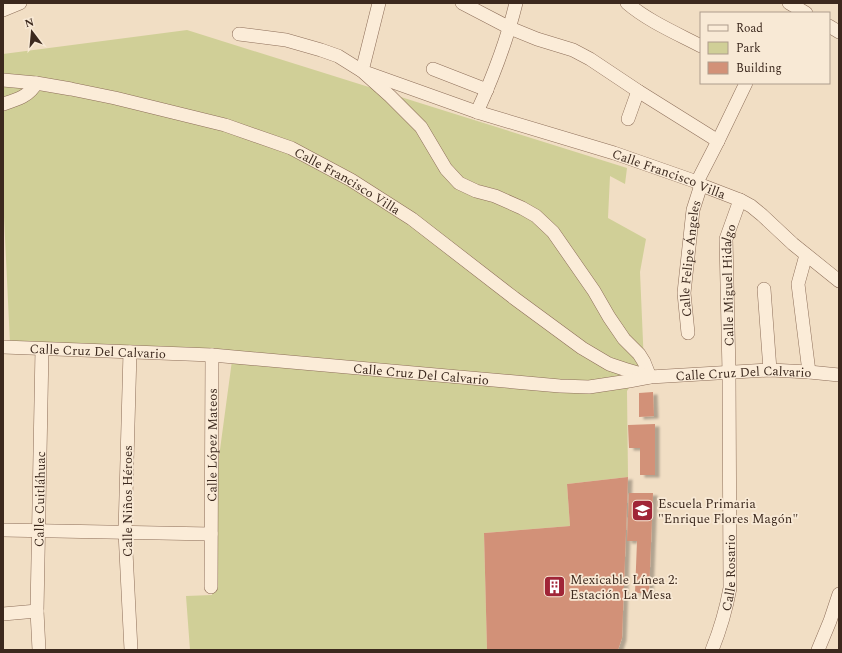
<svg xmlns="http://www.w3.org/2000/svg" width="842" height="653" font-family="Spectral,serif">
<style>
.green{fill:#d0cf97}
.building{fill:#d29178;filter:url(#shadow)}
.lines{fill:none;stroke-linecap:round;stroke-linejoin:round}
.street-casing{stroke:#8d6e59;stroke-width:14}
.street{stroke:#fbecd8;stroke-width:13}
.labels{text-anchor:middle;stroke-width:3.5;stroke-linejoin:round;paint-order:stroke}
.street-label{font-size:13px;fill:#3c291e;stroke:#f8e9d5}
.poi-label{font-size:13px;fill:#3c291e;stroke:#f8e9d5;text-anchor:start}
</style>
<defs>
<filter id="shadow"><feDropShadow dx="4.5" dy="2.5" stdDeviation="1" flood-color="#0004"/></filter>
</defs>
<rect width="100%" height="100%" fill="#f1dec4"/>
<polygon class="green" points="187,30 627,168 625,184 610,176 608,218 646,239 640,272 644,365 627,391 628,477 567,484 570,526 484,533 487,650 190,650 186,596 212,595 219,457 233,353 10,343 3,196 3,54"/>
<g class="building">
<polygon points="653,392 654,416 639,417 639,393"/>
<polygon points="655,424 655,475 640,475 640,448 629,448 628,425"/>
<polygon points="628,477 622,638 618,650 487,650 484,533 570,526 567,484"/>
<polygon points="629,493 653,493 649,593 635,593 637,541 627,541"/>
</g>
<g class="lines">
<defs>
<g id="street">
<path id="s1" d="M379,3L362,71L477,112L614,153L697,182L701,185L740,200L751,206L762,215L793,244L839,281"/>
<polyline points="462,3 510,28 537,39 573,50 590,59 638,91 718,141"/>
<path d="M627,3C648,21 676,33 701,46"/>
<polyline points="789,3 806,13"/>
<polyline points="3,10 20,3"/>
<polyline points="829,26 839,32"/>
<polyline points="239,34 286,40 321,50 338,56 362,71 390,96 421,127 446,169 459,183 476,191 495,196 522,208 536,216 553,232 594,291 609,317 624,339 639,354 644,362 650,377"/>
<polyline points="433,69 487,90"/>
<path id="s2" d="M3,80L36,83L71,89L115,98L225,125L291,148L351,180L412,219L514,298L582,348L609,364L624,369L648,376"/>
<path d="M3,104C16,100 30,96 36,83"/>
<path d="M477,112C493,77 507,40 516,3"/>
<polyline points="628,119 638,91"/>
<polyline points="697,182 718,141 746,83"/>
<polyline points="806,255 798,284 809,372"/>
<polyline points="764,289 770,370"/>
<path id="s3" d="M688,333L684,293L693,210L701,185"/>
<path id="s4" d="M3,347L212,355L560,386L589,387L629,381L650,377L770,370L809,372L839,375"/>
<polyline points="130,352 125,532 131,650"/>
<polyline points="3,530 211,534"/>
<path id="s5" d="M211,587L212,355"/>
<polyline points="3,614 37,611"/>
<path id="s6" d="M39,650L37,611L42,349"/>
<path id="s7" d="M712,650C720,630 726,610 730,588L729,372L726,239L740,200"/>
<polyline points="818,650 830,621 839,594"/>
</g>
</defs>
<use href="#street" class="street-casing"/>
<use href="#street" class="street"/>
</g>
<defs>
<symbol id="school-square" viewBox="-11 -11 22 22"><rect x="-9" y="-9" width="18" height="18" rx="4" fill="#a02537" stroke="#f8e9d5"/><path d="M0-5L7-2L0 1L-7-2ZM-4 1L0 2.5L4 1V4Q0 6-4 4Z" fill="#fff"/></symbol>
<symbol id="building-square" viewBox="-11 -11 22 22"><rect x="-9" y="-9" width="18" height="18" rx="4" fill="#a02537" stroke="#f8e9d5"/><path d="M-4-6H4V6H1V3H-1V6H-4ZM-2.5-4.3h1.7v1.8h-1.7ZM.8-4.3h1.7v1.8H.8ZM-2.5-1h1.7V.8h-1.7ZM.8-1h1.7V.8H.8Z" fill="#fff"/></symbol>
</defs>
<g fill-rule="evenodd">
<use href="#school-square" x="630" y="498" width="25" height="25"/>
<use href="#building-square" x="542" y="574" width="25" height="25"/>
</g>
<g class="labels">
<g class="street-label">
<text dy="5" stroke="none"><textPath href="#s1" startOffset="394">Calle Francisco Villa</textPath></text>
<text dy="5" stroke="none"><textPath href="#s2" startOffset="362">Calle Francisco Villa</textPath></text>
<text dy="5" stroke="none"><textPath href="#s3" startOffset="75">Calle Felipe Ángeles</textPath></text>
<text dy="5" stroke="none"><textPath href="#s7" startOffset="368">Calle Miguel Hidalgo</textPath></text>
<text dy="5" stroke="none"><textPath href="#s4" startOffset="95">Calle Cruz Del Calvario</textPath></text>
<text dy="5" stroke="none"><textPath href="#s4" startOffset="419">Calle Cruz Del Calvario</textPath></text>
<text dy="5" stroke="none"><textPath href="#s4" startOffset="743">Calle Cruz Del Calvario</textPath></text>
<text dy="5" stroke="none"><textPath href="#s5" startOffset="142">Calle López Mateos</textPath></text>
<text dy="5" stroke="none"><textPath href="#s6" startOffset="151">Calle Cuitláhuac</textPath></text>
<text transform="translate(127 501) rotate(-90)" y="5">Calle Niños Héroes</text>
<text dy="5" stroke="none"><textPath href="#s7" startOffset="80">Calle Rosario</textPath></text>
</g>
<g class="poi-label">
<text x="658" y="508">Escuela Primaria<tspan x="658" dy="15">"Enrique Flores Magón"</tspan></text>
<text x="570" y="584">Mexicable Línea 2:<tspan x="570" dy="15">Estación La Mesa</tspan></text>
</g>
</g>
<rect width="842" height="653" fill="none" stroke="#3c291e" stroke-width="8"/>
<rect x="700" y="12" width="130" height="72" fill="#f8e9d5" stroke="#ad9c8c"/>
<rect x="708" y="25" width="20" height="6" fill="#fbecd8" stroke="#ad9c8c"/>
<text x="736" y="32" font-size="12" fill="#3c291e">Road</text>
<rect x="708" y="42" width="20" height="12" fill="#d0cf97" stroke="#ad9c8c"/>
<text x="736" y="52" font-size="12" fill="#3c291e">Park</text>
<rect x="708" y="62" width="20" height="12" fill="#d29178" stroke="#ad9c8c"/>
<text x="736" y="72" font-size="12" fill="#3c291e">Building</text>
<g transform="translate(32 32) rotate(344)" stroke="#f8e9d5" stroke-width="3" paint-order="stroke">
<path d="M0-3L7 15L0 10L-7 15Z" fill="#3c291e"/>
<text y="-6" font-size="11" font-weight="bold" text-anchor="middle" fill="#3c291e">N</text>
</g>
</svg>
